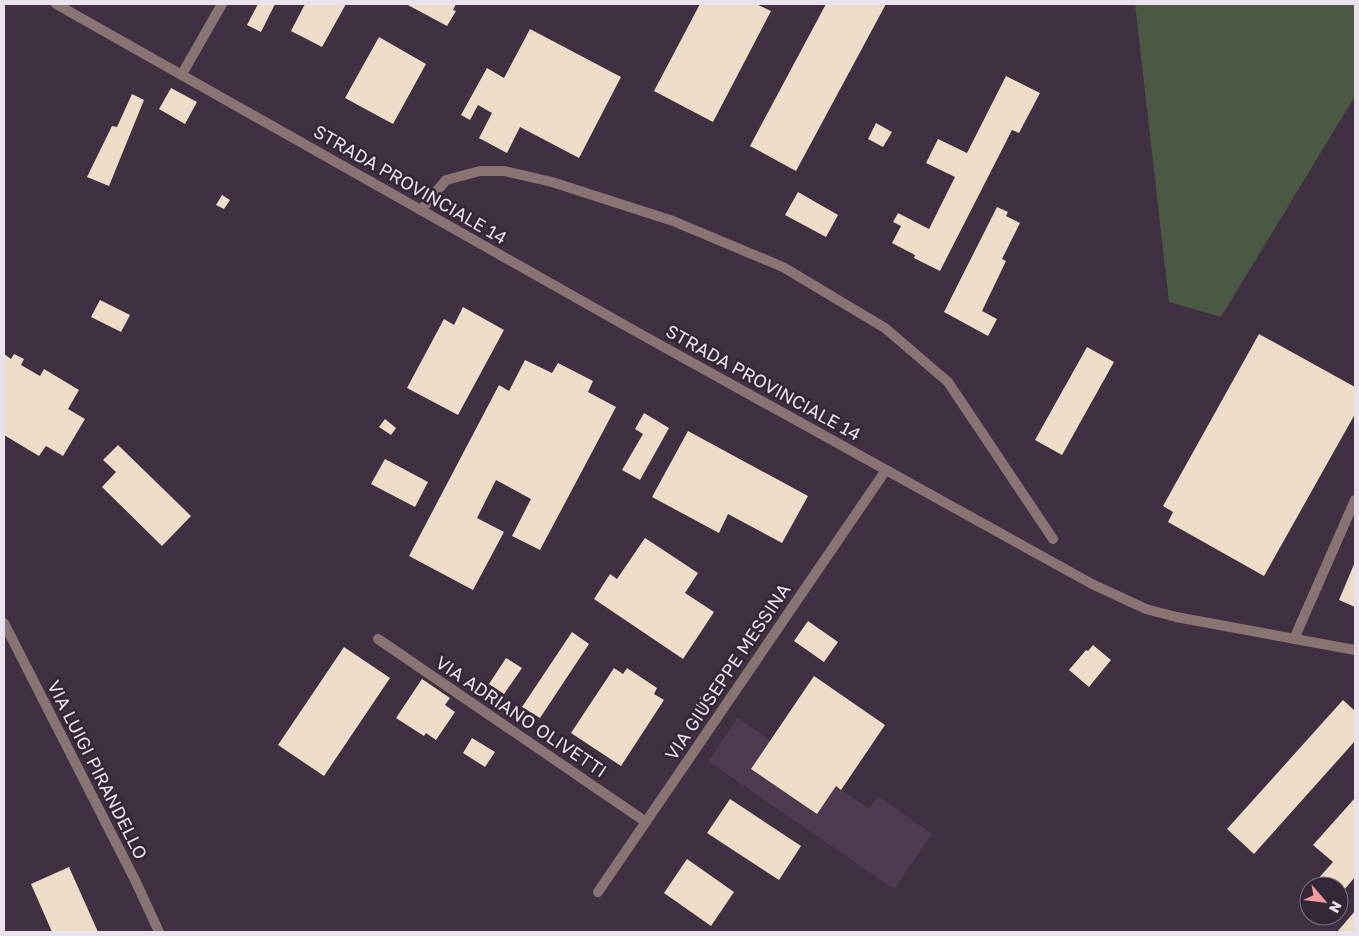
<svg xmlns="http://www.w3.org/2000/svg" width="1359" height="936" font-family="'Golos Text',sans-serif">
<style>
.built{fill:#4d3c51}
.green{fill:#4b5843}
.building{fill:#eddcc7}
.lines{fill:none;stroke-linecap:round;stroke-linejoin:round}
.minor{stroke:#897474;stroke-width:10}
.tertiary{stroke:#897474;stroke-width:10}
.labels{text-anchor:middle;stroke-width:5;stroke-linejoin:round;paint-order:stroke}
.street-label{font-size:18px;fill:#e9e1eb;stroke:#342737}
</style>
<rect width="100%" height="100%" fill="#3f3142"/>
<polygon class="built" points="738,718 869,809 878,796 932,834 894,889 708,761"/>
<polygon class="green" points="1135,4 1355,4 1355,96 1221,317 1169,302"/>
<g class="building">
<polygon points="258,4 275,4 261,32 247,25"/>
<polygon points="305,4 346,4 322,47 291,31"/>
<polygon points="406,4 456,4 453,10 456,11 447,26"/>
<polygon points="700,4 756,4 771,11 713,122 654,91"/>
<polygon points="826,4 886,4 796,171 750,146"/>
<polygon points="530,29 621,77 579,158 520,127 507,153 479,138 492,113 478,105 470,120 461,115 487,68 504,78"/>
<polygon points="379,37 426,64 393,124 345,98"/>
<polygon points="1006,76 1040,93 1019,133 1012,130 940,271 914,258 915,255 892,243 901,226 893,222 898,213 929,229 955,177 926,163 938,139 967,153"/>
<polygon points="171,88 197,102 185,124 159,109"/>
<polygon points="132,94 144,100 109,186 87,177 112,126 117,127"/>
<polygon points="876,123 892,132 883,147 868,139"/>
<polygon points="798,192 838,215 826,237 785,215"/>
<polygon points="222,195 230,200 224,209 216,205"/>
<polygon points="997,207 1008,212 1006,216 1020,223 1002,259 1006,261 982,311 997,319 988,336 944,312"/>
<polygon points="100,300 130,315 121,332 91,317"/>
<polygon points="463,307 504,330 458,415 407,388 444,319 454,325"/>
<polygon points="1259,334 1355,387 1355,414 1264,576 1168,522 1173,512 1163,506"/>
<polygon points="1087,347 1114,362 1062,455 1035,440"/>
<polygon points="4,354 11,359 14,354 24,359 21,365 40,376 44,369 79,390 68,409 85,419 63,456 46,446 39,456 4,435"/>
<polygon points="525,360 552,373 558,363 593,381 588,392 616,407 540,550 512,536 531,499 496,480 477,518 504,532 473,590 409,556 499,385 509,391"/>
<polygon points="644,413 669,428 640,480 622,470 643,434 635,429"/>
<polygon points="385,419 396,428 391,435 379,427"/>
<polygon points="688,431 808,496 782,543 728,514 719,533 652,497"/>
<polygon points="118,445 191,516 162,546 102,487 116,472 103,460"/>
<polygon points="385,459 428,482 415,507 371,484"/>
<polygon points="645,538 698,573 685,593 714,612 683,659 594,599 610,574 617,579"/>
<polygon points="1355,562 1355,607 1339,600"/>
<polygon points="808,621 838,642 824,662 794,641"/>
<polygon points="572,632 589,644 540,718 522,707"/>
<polygon points="1093,645 1111,660 1089,687 1069,670 1086,650 1088,651"/>
<polygon points="344,647 390,678 324,776 278,745"/>
<polygon points="506,658 522,668 504,694 489,684"/>
<polygon points="614,668 623,674 627,668 657,688 654,694 664,700 621,766 571,733"/>
<polygon points="814,676 885,725 841,790 836,786 817,814 751,769"/>
<polygon points="422,679 450,698 445,705 455,712 436,740 426,733 424,736 396,718"/>
<polygon points="701,696 712,702 706,711 696,705"/>
<polygon points="1343,700 1355,711 1355,741 1254,854 1227,829"/>
<polygon points="472,738 495,752 485,767 463,753"/>
<polygon points="1355,798 1355,877 1339,896 1339,886 1324,886 1317,880 1333,862 1313,845"/>
<polygon points="730,799 801,846 779,880 707,833"/>
<polygon points="687,859 734,892 711,926 664,893"/>
<polygon points="69,867 98,932 52,932 31,884"/>
<polygon points="1355,911 1355,932 1337,932"/>
</g>
<g class="lines">
<g class="minor">
<polyline points="421,210 446,180 480,171 504,171 552,182 673,221 783,267 885,328 948,382 1053,539"/>
<polyline points="378,639 646,822"/>
<polyline points="1294,639 1355,500"/>
<polyline points="598,892 886,470"/>
</g>
<g class="tertiary">
<polyline points="56,4 635,331 1092,584 1146,609 1176,617 1355,650"/>
<polyline points="182,74 222,4"/>
<polyline points="4,623 136,882 159,932"/>
</g>
</g>
<g class="labels">
<g class="street-label">
<text transform="translate(410 185) rotate(30)" y="6">STRADA PROVINCIALE 14</text>
<text transform="translate(763 383) rotate(29)" y="6">STRADA PROVINCIALE 14</text>
<text transform="translate(728 672) rotate(-56)" y="6">VIA GIUSEPPE MESSINA</text>
<text transform="translate(521 717) rotate(34)" y="6">VIA ADRIANO OLIVETTI</text>
<text transform="translate(97 770) rotate(63)" y="6">VIA LUIGI PIRANDELLO</text>
</g>
</g>
<rect width="1359" height="936" fill="none" stroke="#e9e1eb" stroke-width="10"/>
<g transform="translate(1324 901) rotate(118)"><circle r="24" fill="#342737" stroke="#7c717f"/>
<path d="M0-4L9 19L0 12L-9 19Z" fill="#f59b9d"/>
<text y="-8" font-size="14" font-weight="bold" text-anchor="middle" fill="#e9e1eb">N</text>
</g>
</svg>
